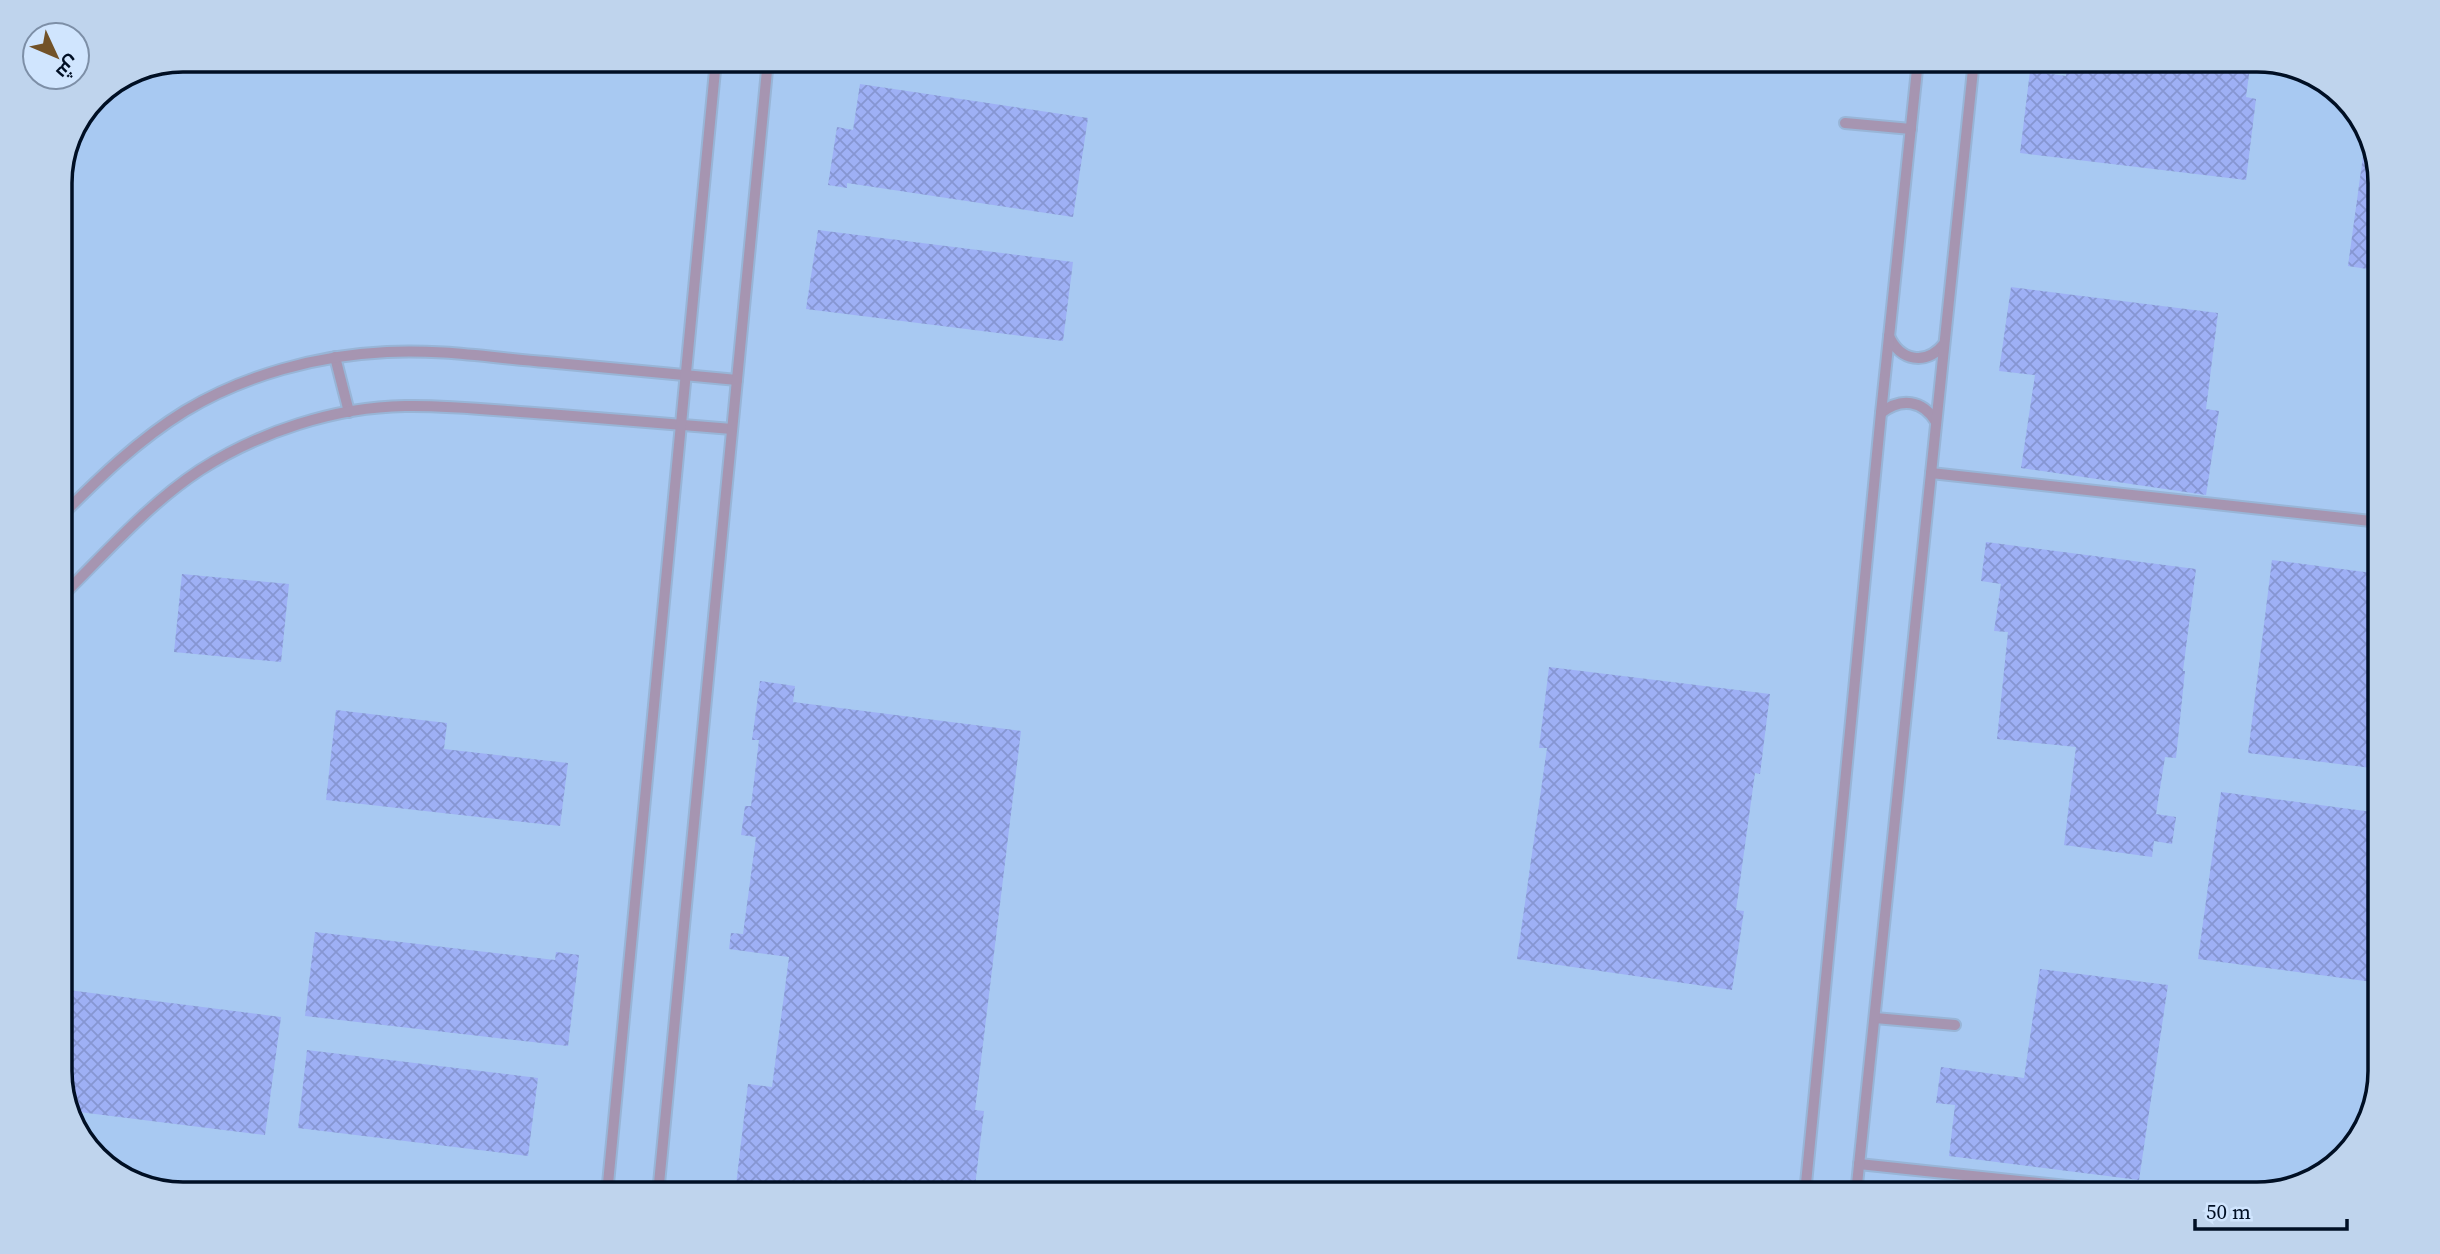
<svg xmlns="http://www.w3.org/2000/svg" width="2440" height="1254" font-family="'Source Serif 4',Cairo,serif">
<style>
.built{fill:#a8c9f2}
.building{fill:url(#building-cross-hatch)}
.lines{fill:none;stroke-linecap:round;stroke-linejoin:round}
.service-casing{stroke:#98b5d7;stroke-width:14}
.service{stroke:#a695b1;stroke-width:10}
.rim{fill:none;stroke:#000f24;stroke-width:3.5}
</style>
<defs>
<pattern id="building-cross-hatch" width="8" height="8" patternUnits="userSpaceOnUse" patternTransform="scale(1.75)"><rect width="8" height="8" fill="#9eb0f5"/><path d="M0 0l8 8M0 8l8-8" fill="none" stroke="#8696d2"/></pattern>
</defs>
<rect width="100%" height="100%" fill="#b9d9fe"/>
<polygon class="built" points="183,60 2257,60 2311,72 2360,115 2380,175 2380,1071 2368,1125 2325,1174 2258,1194 183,1194 129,1182 81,1140 60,1080 60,175 96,95 136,69"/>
<g class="building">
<polygon points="2067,60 2251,60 2246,97 2256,99 2246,180 2020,153 2030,71 2066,76"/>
<polygon points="860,84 1088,118 1073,217 847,183 847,188 828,185 837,127 853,130"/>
<polygon points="2366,134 2380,175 2380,271 2348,266"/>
<polygon points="818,230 1073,262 1063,341 806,309"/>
<polygon points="2011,287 2218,313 2206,409 2219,411 2206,495 2021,468 2035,375 1999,371"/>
<polygon points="1986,542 2196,569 2183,671 2185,671 2176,758 2165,757 2156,814 2176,817 2172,844 2154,841 2152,857 2064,845 2076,747 1997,739 2008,632 1994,631 2001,584 1981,581"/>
<polygon points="2272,560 2380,574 2380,769 2248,753"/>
<polygon points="182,574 289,584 281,662 174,652"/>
<polygon points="1549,667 1770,694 1760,774 1755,773 1736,910 1744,911 1732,990 1517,959 1547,748 1539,748"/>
<polygon points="760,681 795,686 793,702 1021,731 975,1110 984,1111 974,1194 819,1194 736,1185 748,1084 772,1087 789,957 729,949 731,933 743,934 756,837 741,835 745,806 751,806 759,740 752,740"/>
<polygon points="336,710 447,723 444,749 568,763 560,826 326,800"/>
<polygon points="2221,792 2380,813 2380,983 2198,959"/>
<polygon points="315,932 555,960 556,952 579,955 568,1046 305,1016"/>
<polygon points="2040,969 2168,985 2139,1180 1949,1156 1955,1105 1936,1103 1941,1067 2024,1078"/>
<polygon points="60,989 281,1017 265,1135 71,1111 60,1080"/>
<polygon points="307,1050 538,1078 528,1156 298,1128"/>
</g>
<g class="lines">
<defs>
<g id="service">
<polyline points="1845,123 1911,129"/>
<path d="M1889,336C1900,361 1926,366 1944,344"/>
<polyline points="335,357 349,412"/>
<path d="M1881,413C1901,397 1923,400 1936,422"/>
<polyline points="1931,473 2380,522"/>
<path d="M60,517C99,478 138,440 185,411C245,375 318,355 387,352C440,349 494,358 546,362C610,368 673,374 737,380"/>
<path d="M60,598C105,554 147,505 200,470C259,432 335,407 405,406C453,405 500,411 548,414C609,419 671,424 732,429"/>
<polyline points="1875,1018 1955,1025"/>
<polyline points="1859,1164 2133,1193"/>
<polyline points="607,1194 716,60"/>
<polyline points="658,1194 768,60"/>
<polyline points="1805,1194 1881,413 1918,60"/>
<polyline points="1856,1194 1974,60"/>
</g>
</defs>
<use href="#service" class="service-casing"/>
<use href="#service" class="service"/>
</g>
<path d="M0 0H2440V1254H0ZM183 72H2257A111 111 0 0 1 2368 183V1071A111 111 0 0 1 2257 1182H183A111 111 0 0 1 72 1071V183A111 111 0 0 1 183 72Z" fill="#bfd4ed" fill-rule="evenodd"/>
<path class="rim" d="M183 72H2257A111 111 0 0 1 2368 183V1071A111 111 0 0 1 2257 1182H183A111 111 0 0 1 72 1071V183A111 111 0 0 1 183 72Z"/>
<g transform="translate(56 56) rotate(134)"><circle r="33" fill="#d0e5fe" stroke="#7d8fa7" stroke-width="2"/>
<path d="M0-5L12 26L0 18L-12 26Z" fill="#725228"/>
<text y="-10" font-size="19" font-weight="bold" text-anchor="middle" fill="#000f24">ش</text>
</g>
<path d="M2195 1219v10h152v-10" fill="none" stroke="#000f24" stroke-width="3.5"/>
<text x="2206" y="1219" font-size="21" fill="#000f24" stroke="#d0e5fe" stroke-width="5" paint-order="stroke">50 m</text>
</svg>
